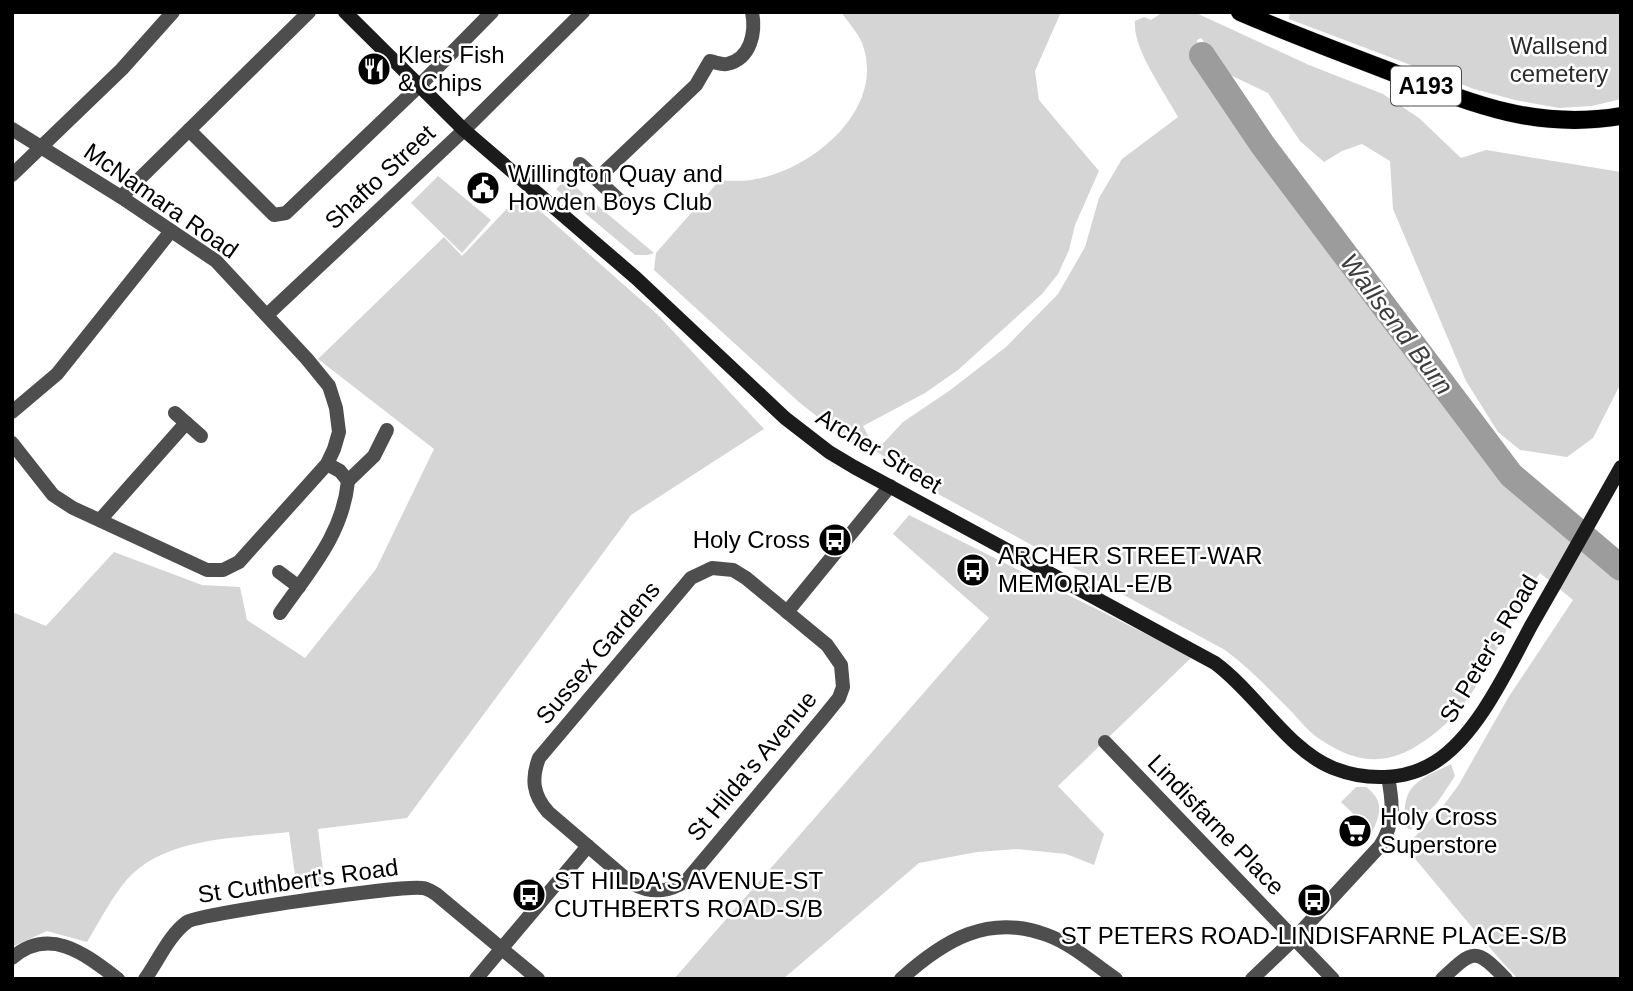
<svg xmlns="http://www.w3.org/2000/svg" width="1633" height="991" font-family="Arial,sans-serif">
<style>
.green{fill:#d5d5d5}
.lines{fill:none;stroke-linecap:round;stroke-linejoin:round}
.river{stroke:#9c9c9c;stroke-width:26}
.primary-casing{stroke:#dbdbdb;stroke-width:19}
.minor{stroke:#4e4e4e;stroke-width:14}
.tertiary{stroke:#4e4e4e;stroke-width:14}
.secondary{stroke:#1b1b1b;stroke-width:14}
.primary{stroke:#000;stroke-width:18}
.labels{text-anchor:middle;stroke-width:5;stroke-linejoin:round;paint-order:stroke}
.shield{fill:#fff;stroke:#4c4c4c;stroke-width:2}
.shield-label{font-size:23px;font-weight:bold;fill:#000}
.park-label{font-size:24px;fill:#2c2c2c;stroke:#fff}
.poi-label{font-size:24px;fill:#000;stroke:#fff;text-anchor:start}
.street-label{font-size:24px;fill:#000;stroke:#fff}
.water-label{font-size:26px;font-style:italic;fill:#3d3d3d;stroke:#fff}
</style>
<rect width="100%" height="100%" fill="#fff"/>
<g class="green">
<path d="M841,12H1061L1035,71L1039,100L1099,171L1075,225L1069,250L1058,274L1042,294L958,370L925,393L863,426L876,451L903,422L949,391L1006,347L1058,294L1085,247L1099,198L1122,159L1178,117C1165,93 1132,48 1135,21L1144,17L1151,20L1160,14L1159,12H1194L1309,65L1383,94L1419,118L1461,158L1486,150L1621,172V383L1593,438L1567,457L1520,450L1498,432L1466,381L1393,209L1390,161L1362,144L1342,151L1324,162L1300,141L1268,93L1228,74L1201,38L1197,40L1198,53L1263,151L1504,476L1621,576V979H1518C1480,939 1446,895 1410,853L1411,841L1443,806L1458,786L1508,698L1573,600L1540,573C1495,635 1486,705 1415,747C1381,767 1353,761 1321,740C1310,733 1300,721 1291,711C1269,689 1249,668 1225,650L927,488L876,451L864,453L800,403L654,270L656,253L719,181C731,180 744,182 756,179C813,169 887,108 862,43C858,33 848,22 841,12Z"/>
<polygon points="1290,12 1621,12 1621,99 1592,106 1559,108 1515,100 1474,89 1289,19"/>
<polygon points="438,176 491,220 462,253 411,203"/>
<polygon points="566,179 654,253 648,255 635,255 556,189"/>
<path d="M521,194L658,315L764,429L631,515L407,818L318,829L325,886L297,890L289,832C233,839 157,837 121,887C108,904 98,924 87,942L47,931L12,947V612L46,626L114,552L202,585L240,587L247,620L305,658L376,569L434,449L318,359L444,237L462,256Z"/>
<polygon points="909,515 1192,657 1058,786 1104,834 1094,865 1066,854 1017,849 977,852 919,863 783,979 674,979 989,618 893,534"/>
<path d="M1451,764L1455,776L1437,803L1410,830L1403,824C1405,816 1404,805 1407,797C1413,779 1436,772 1451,764Z"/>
<path d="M1356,787H1366C1384,800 1381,814 1372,832L1341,802Z"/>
</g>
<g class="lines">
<polyline class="river" points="1202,55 1262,144 1511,475 1621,568"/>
<defs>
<path id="primary" d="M1240,12C1289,33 1339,52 1389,71C1468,102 1534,131 1621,116"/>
</defs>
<use href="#primary" class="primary-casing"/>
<g class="minor">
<polyline points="12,129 121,197 216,261 307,359 329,386 336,408 339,432 334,449 327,464 239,562 223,570 207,570 73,508 53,495 12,443"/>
<polyline points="189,130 274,215 286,213 419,86 492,12"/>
<polyline points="580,164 619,200"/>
<polyline points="12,175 122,69 173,12"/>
<path d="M597,179L696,85L710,61C714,62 722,65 727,64C751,59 756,32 752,12"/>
<polyline points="121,197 309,12"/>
<polyline points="267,315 464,130 583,12"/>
<polyline points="12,412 57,374 171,231"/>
<polyline points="175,413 201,436"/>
<polyline points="348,481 374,456 387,430"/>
<polyline points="100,520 186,423"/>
<path d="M712,568L733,570L746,578L827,645L841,665L843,687L839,698L822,719L687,880C668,893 652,894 631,883L548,812C533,795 531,779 539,758L691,578Z"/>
<polyline points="279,572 299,587"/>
<polyline points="787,612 890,486"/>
<path d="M280,613C310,570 343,534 348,481L340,471L327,464"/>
<polyline points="1105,742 1333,979"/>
<path d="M12,958C50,925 86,955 118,979"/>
<path d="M145,979C158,961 169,935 187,922C197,914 401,885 422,888C427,888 431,891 436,894L538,979"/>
<polyline points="476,979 588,846"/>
<path d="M901,979C944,940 989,913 1047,935C1072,944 1094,964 1116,979"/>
<path d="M1442,979C1474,949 1475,947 1506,979"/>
</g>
<path class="tertiary" d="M1252,979L1294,939L1380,846C1395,823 1393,803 1388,777"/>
<path class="secondary" d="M345,12L464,130L636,278L785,418L829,452L854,467L1215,663C1256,693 1288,750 1333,768C1366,781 1405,781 1435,762C1478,735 1508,668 1532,624C1562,572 1591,520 1621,467"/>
<use href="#primary" class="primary"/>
</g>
<defs>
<symbol id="restaurant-disc" viewBox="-11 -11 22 22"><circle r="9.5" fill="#000" stroke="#fff"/><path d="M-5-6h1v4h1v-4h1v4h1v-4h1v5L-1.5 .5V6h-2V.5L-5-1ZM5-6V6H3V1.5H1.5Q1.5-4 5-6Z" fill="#fff"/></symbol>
<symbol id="civic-disc" viewBox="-11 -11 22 22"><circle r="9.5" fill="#000" stroke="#fff"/><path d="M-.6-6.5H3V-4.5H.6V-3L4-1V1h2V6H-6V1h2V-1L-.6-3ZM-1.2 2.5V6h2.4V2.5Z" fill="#fff"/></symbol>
<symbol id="bus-disc" viewBox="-11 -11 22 22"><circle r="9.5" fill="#000" stroke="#fff"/><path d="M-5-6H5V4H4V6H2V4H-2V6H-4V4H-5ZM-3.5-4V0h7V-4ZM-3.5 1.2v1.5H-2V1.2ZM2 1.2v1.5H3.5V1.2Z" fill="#fff"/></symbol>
<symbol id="supermarket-disc" viewBox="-11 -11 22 22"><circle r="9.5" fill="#000" stroke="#fff"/><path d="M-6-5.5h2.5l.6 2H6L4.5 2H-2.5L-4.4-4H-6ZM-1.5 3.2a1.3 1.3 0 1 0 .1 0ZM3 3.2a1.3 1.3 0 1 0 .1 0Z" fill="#fff"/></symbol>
</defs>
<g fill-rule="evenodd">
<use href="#restaurant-disc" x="355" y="50" width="38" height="38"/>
<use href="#civic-disc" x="464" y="169" width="38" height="38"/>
<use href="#bus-disc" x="816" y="521" width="38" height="38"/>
<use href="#bus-disc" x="954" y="551" width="38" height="38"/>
<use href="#supermarket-disc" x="1336" y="812" width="38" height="38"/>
<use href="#bus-disc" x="510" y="876" width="38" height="38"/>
<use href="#bus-disc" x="1295" y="881" width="38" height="38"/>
</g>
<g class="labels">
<rect class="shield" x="1391" y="66.5" width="70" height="39" rx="5"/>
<g class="shield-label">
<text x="1426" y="94">A193</text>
</g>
<g class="park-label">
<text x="1559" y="54">Wallsend<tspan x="1559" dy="28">cemetery</tspan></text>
</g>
<g class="poi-label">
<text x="398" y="63">Klers Fish<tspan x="398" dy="28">&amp; Chips</tspan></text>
<text x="508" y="182">Willington Quay and<tspan x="508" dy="28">Howden Boys Club</tspan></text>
<text x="810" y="548" text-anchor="end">Holy Cross</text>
<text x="998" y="564">ARCHER STREET-WAR<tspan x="998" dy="28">MEMORIAL-E/B</tspan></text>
<text x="1380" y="825">Holy Cross<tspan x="1380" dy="28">Superstore</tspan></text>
<text x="554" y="889">ST HILDA'S AVENUE-ST<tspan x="554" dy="28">CUTHBERTS ROAD-S/B</tspan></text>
<text x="1314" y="944" text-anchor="middle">ST PETERS ROAD-LINDISFARNE PLACE-S/B</text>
</g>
<g class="street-label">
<text transform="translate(380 177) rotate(-43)" y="8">Shafto Street</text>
<text transform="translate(161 201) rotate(35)" y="8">McNamara Road</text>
<text transform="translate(879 451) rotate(31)" y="8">Archer Street</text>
<text transform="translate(1489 649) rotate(-59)" y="8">St Peter's Road</text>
<text transform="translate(598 653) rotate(-50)" y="8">Sussex Gardens</text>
<text transform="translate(752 766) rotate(-50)" y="8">St Hilda's Avenue</text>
<text transform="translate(1216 825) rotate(46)" y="8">Lindisfarne Place</text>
<text transform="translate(298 881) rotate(-8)" y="8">St Cuthbert's Road</text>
</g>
<g class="water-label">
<text transform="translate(1397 324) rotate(53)" y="9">Wallsend Burn</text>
</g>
</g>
<rect width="1633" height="991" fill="none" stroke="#000000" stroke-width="28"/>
</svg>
